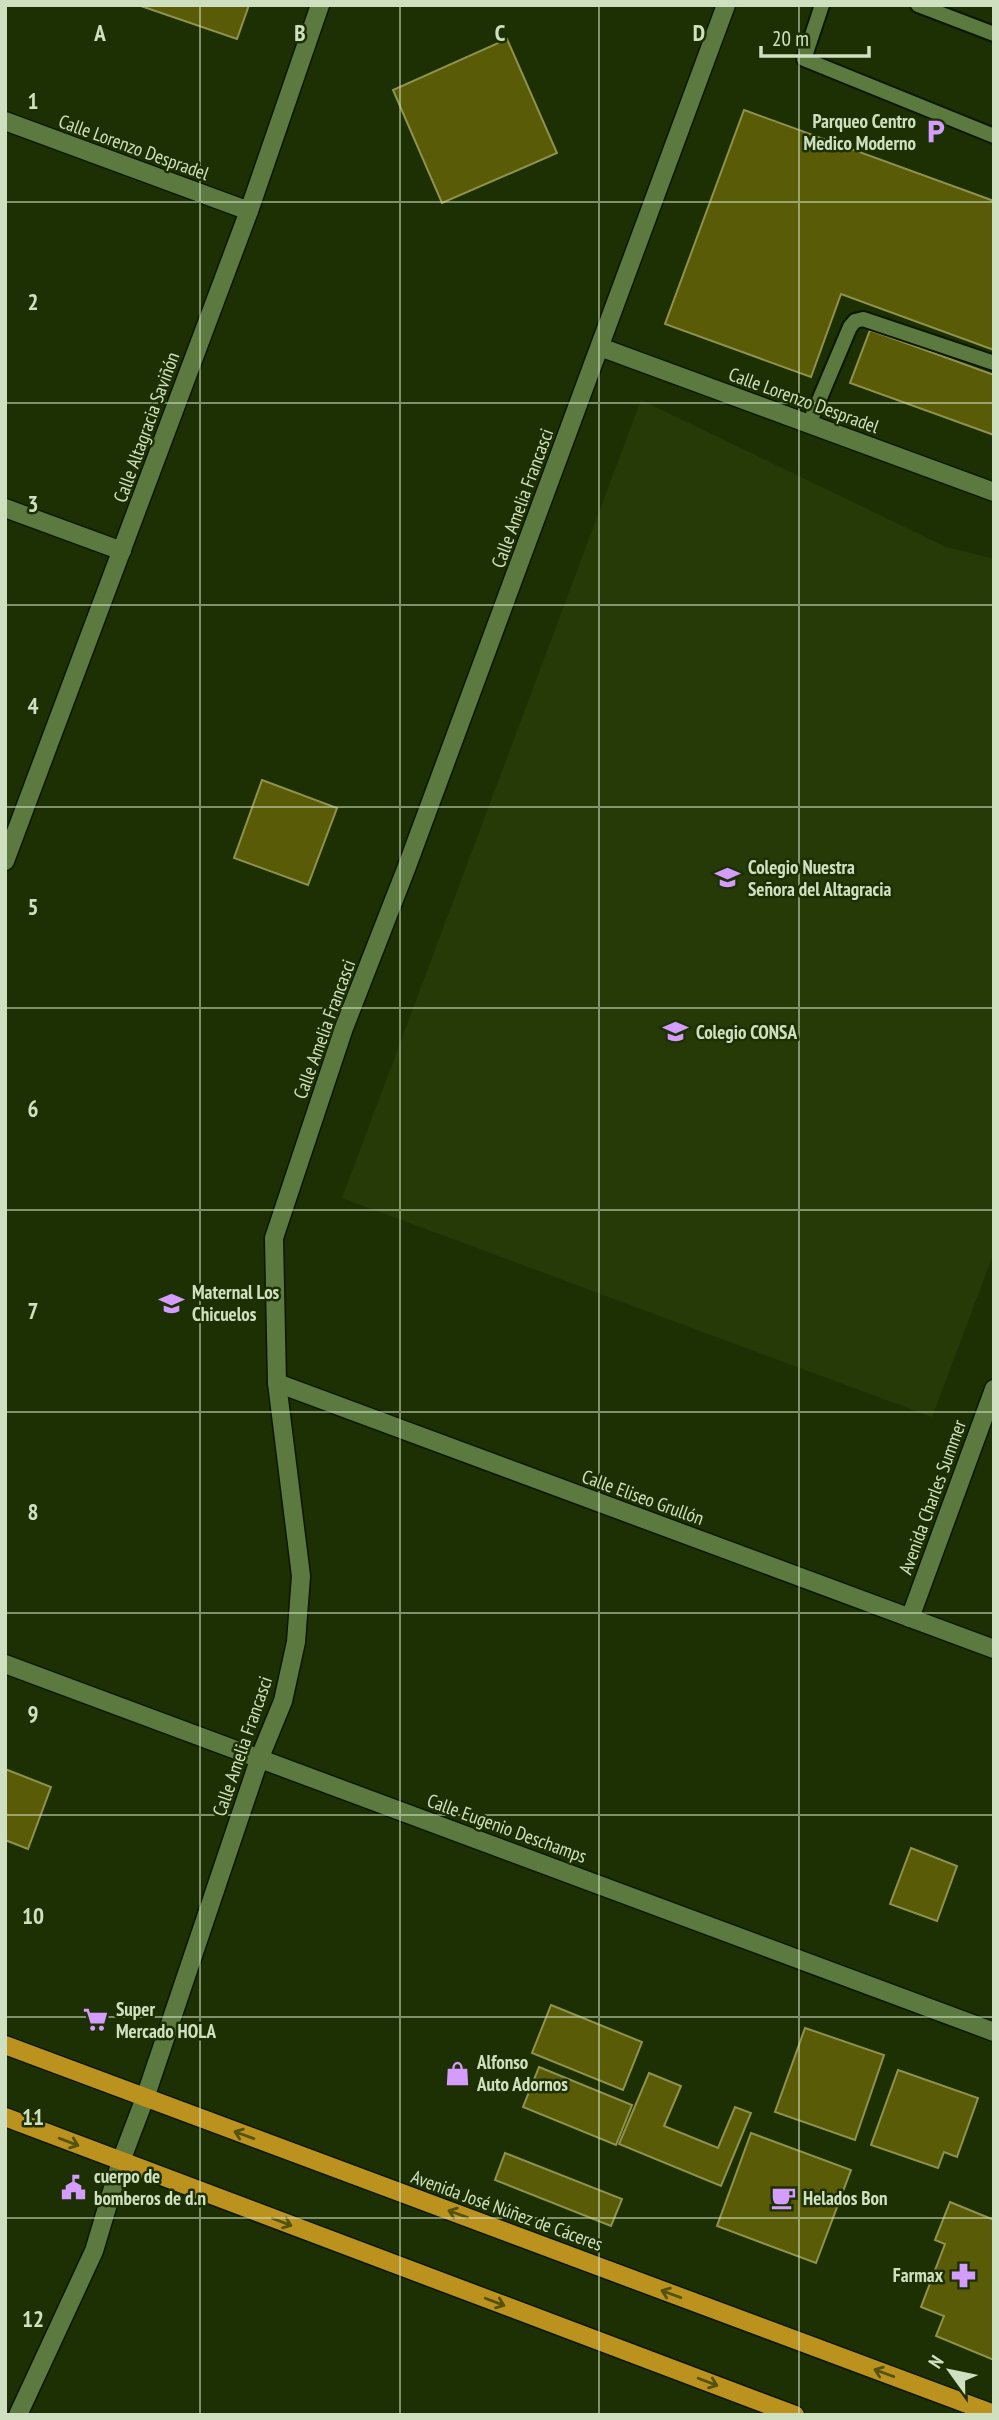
<svg xmlns="http://www.w3.org/2000/svg" width="999" height="2420" font-family="'PT Sans Narrow',sans-serif">
<style>
.built{fill:#253a07}
.building{fill:#5a5b06;stroke:#8f914e;stroke-width:2}
.lines{fill:none;stroke-linecap:round;stroke-linejoin:round}
.lane-casing{stroke:#0a1700;stroke-width:18}
.street-casing{stroke:#0a1700;stroke-width:21}
.secondary-casing{stroke:#0a1700;stroke-width:21}
.primary-casing{stroke:#0a1700;stroke-width:21}
.lane{stroke:#5c793f;stroke-width:14}
.street{stroke:#5c793f;stroke-width:18}
.secondary{stroke:#5c793f;stroke-width:18}
.primary{stroke:#bc921f;stroke-width:18}
.oneway{stroke:#55520d}
.grid{fill:none;stroke:#cfe0c1;stroke-width:2;stroke-opacity:0.55}
.labels{text-anchor:middle;stroke-width:5;stroke-linejoin:round;paint-order:stroke}
.poi-label{font-size:19px;font-weight:bold;fill:#cfe0c1;stroke:#1d3003;text-anchor:start}
.street-label{font-size:19px;fill:#cfe0c1;stroke:#1d3003}
.grid-label{font-size:23px;text-anchor:middle;font-weight:bold;fill:#cfe0c1;stroke:#1d3003;stroke-width:5;stroke-linejoin:round;paint-order:stroke}
</style>
<rect width="100%" height="100%" fill="#1d3003"/>
<polygon class="built" points="641,400 946,547 994,559 994,1252 932,1417 342,1198"/>
<g class="building">
<polygon points="138,5 249,5 237,39"/>
<polygon points="507,39 557,153 442,203 393,90"/>
<polygon points="744,110 994,201 994,350 841,294 811,377 665,324"/>
<polygon points="870,330 994,375 994,435 850,383"/>
<polygon points="262,780 337,808 308,885 234,858"/>
<polygon points="5,1769 51,1787 28,1849 5,1840"/>
<polygon points="911,1848 957,1866 937,1921 890,1904"/>
<polygon points="551,2005 642,2042 623,2090 532,2053"/>
<polygon points="805,2028 884,2055 855,2140 775,2112"/>
<polygon points="539,2067 632,2105 616,2145 523,2107"/>
<polygon points="898,2070 978,2098 957,2157 944,2152 938,2168 871,2145"/>
<polygon points="649,2073 681,2086 664,2126 718,2148 735,2107 751,2113 721,2186 619,2144"/>
<polygon points="751,2133 851,2170 816,2263 717,2226"/>
<polygon points="505,2153 622,2199 611,2226 495,2180"/>
<polygon points="950,2202 994,2220 994,2360 936,2336 944,2316 921,2307 945,2244 935,2240"/>
</g>
<g class="lines">
<defs>
<g id="lane">
<polyline points="822,5 804,59 994,136"/>
<polyline points="918,5 994,34"/>
<polyline points="809,424 850,327 855,321 863,319 994,363"/>
</g>
<g id="street">
<polyline points="5,121 249,211"/>
<polyline points="5,508 122,551"/>
<polyline points="5,861 249,211 320,5"/>
<polyline points="277,1383 994,1649"/>
<polyline points="910,1618 994,1389"/>
<polyline points="5,1664 994,2032"/>
<polyline points="18,2415 94,2251 121,2161 145,2098"/>
</g>
<g id="secondary">
<polyline points="600,347 994,492"/>
<polyline points="145,2098 260,1757 283,1701 296,1642 301,1576 277,1383 274,1238 344,1028 406,869 726,5"/>
</g>
<g id="primary">
<polyline points="5,2045 994,2414"/>
<polyline points="5,2117 795,2415"/>
</g>
</defs>
<use href="#lane" class="lane-casing"/>
<use href="#street" class="street-casing"/>
<use href="#secondary" class="secondary-casing"/>
<use href="#primary" class="primary-casing"/>
<use href="#lane" class="lane"/>
<use href="#street" class="street"/>
<use href="#secondary" class="secondary"/>
<use href="#primary" class="primary"/>
</g>
<defs><path id="oneway-shaft" d="M-6 0H5M1.5-3L5.5 0L1.5 3" fill="none" stroke-width="1.6" stroke-linecap="round" stroke-linejoin="round" transform="scale(1.75)"/></defs>
<g class="oneway">
<use href="#oneway-shaft" transform="translate(244 2135) rotate(-160)"/>
<use href="#oneway-shaft" transform="translate(69 2142) rotate(21)"/>
<use href="#oneway-shaft" transform="translate(458 2214) rotate(-160)"/>
<use href="#oneway-shaft" transform="translate(282 2222) rotate(21)"/>
<use href="#oneway-shaft" transform="translate(671 2294) rotate(-160)"/>
<use href="#oneway-shaft" transform="translate(495 2302) rotate(21)"/>
<use href="#oneway-shaft" transform="translate(884 2373) rotate(-160)"/>
<use href="#oneway-shaft" transform="translate(708 2382) rotate(21)"/>
</g>
<path class="grid" d="M200,5V2415M400,5V2415M599,5V2415M799,5V2415M5,202H994M5,403H994M5,605H994M5,807H994M5,1008H994M5,1210H994M5,1412H994M5,1613H994M5,1815H994M5,2017H994M5,2218H994"/>
<defs>
<symbol id="parking-bare" viewBox="-9 -9 18 18"><path d="M-3.5-5.5H1a3.5 3.5 0 0 1 0 7H-1V5.5H-3.5ZM-1-3.4V-.6H.8a1.4 1.4 0 0 0 0-2.8Z" fill="#d49cfc" stroke="#1d3003" stroke-width="2.5" paint-order="stroke"/></symbol>
<symbol id="school-bare" viewBox="-9 -9 18 18"><path d="M0-5L7-2L0 1L-7-2ZM-4 1L0 2.5L4 1V4Q0 6-4 4Z" fill="#d49cfc" stroke="#1d3003" stroke-width="2.5" paint-order="stroke"/></symbol>
<symbol id="supermarket-bare" viewBox="-9 -9 18 18"><path d="M-6-5.5h2.5l.6 2H6L4.5 2H-2.5L-4.4-4H-6ZM-1.5 3.2a1.3 1.3 0 1 0 .1 0ZM3 3.2a1.3 1.3 0 1 0 .1 0Z" fill="#d49cfc" stroke="#1d3003" stroke-width="2.5" paint-order="stroke"/></symbol>
<symbol id="shop-bare" viewBox="-9 -9 18 18"><path d="M-5-2.5h2.3a2.7 3.5 0 0 1 5.4 0H5L5.5 6h-11ZM-1.5-2.5h3a1.5 2.3 0 0 0-3 0Z" fill="#d49cfc" stroke="#1d3003" stroke-width="2.5" paint-order="stroke"/></symbol>
<symbol id="civic-bare" viewBox="-9 -9 18 18"><path d="M-.6-6.5H3V-4.5H.6V-3L4-1V1h2V6H-6V1h2V-1L-.6-3ZM-1.2 2.5V6h2.4V2.5Z" fill="#d49cfc" stroke="#1d3003" stroke-width="2.5" paint-order="stroke"/></symbol>
<symbol id="cafe-bare" viewBox="-9 -9 18 18"><path d="M-5.5-4.5H6V0H3Q3 3.5 0 3.5H-2.5Q-5.5 3.5-5.5 0ZM3-3.2v2h1.7v-2ZM-6 4.5H4V6H-6Z" fill="#d49cfc" stroke="#1d3003" stroke-width="2.5" paint-order="stroke"/></symbol>
<symbol id="pharmacy-bare" viewBox="-9 -9 18 18"><path d="M-2-6h4v4h4v4h-4v4h-4v-4h-4v-4h4Z" fill="#d49cfc" stroke="#1d3003" stroke-width="2.5" paint-order="stroke"/></symbol>
</defs>
<g fill-rule="evenodd">
<use href="#parking-bare" x="918" y="114" width="35" height="35"/>
<use href="#school-bare" x="710" y="860" width="35" height="35"/>
<use href="#school-bare" x="658" y="1014" width="35" height="35"/>
<use href="#school-bare" x="154" y="1286" width="35" height="35"/>
<use href="#supermarket-bare" x="78" y="2002" width="35" height="35"/>
<use href="#shop-bare" x="440" y="2056" width="35" height="35"/>
<use href="#civic-bare" x="56" y="2170" width="35" height="35"/>
<use href="#cafe-bare" x="766" y="2180" width="35" height="35"/>
<use href="#pharmacy-bare" x="946" y="2258" width="35" height="35"/>
</g>
<g class="labels">
<g class="poi-label">
<text x="916" y="128" text-anchor="end">Parqueo Centro<tspan x="916" dy="22">Medico Moderno</tspan></text>
<text x="748" y="874">Colegio Nuestra<tspan x="748" dy="22">Señora del Altagracia</tspan></text>
<text x="696" y="1039">Colegio CONSA</text>
<text x="192" y="1299">Maternal Los<tspan x="192" dy="22">Chicuelos</tspan></text>
<text x="116" y="2016">Super<tspan x="116" dy="22">Mercado HOLA</tspan></text>
<text x="477" y="2069">Alfonso<tspan x="477" dy="22">Auto Adornos</tspan></text>
<text x="94" y="2183">cuerpo de<tspan x="94" dy="22">bomberos de d.n</tspan></text>
<text x="803" y="2205">Helados Bon</text>
<text x="943" y="2282" text-anchor="end">Farmax</text>
</g>
<g class="street-label">
<text transform="translate(134 147) rotate(20)" y="7">Calle Lorenzo Despradel</text>
<text transform="translate(804 400) rotate(20)" y="7">Calle Lorenzo Despradel</text>
<text transform="translate(146 427) rotate(-70)" y="7">Calle Altagracia Saviñón</text>
<text transform="translate(522 498) rotate(-70)" y="7">Calle Amelia Francasci</text>
<text transform="translate(324 1029) rotate(-70)" y="7">Calle Amelia Francasci</text>
<text transform="translate(643 1497) rotate(20)" y="7">Calle Eliseo Grullón</text>
<text transform="translate(932 1497) rotate(-70)" y="7">Avenida Charles Summer</text>
<text transform="translate(242 1746) rotate(-71)" y="7">Calle Amelia Francasci</text>
<text transform="translate(507 1828) rotate(20)" y="7">Calle Eugenio Deschamps</text>
<text transform="translate(507 2210) rotate(20)" y="7">Avenida José Núñez de Cáceres</text>
</g>
</g>
<g class="grid-label">
<text x="100" y="41">A</text>
<text x="300" y="41">B</text>
<text x="500" y="41">C</text>
<text x="699" y="41">D</text>
<text x="33" y="109">1</text>
<text x="33" y="310">2</text>
<text x="33" y="512">3</text>
<text x="33" y="714">4</text>
<text x="33" y="915">5</text>
<text x="33" y="1117">6</text>
<text x="33" y="1319">7</text>
<text x="33" y="1520">8</text>
<text x="33" y="1722">9</text>
<text x="33" y="1924">10</text>
<text x="33" y="2125">11</text>
<text x="33" y="2327">12</text>
</g>
<rect width="999" height="2420" fill="none" stroke="#cfe0c1" stroke-width="14"/>
<g transform="translate(950 2371) rotate(303)" stroke="#1d3003" stroke-width="5" paint-order="stroke">
<path d="M0-5L12 26L0 18L-12 26Z" fill="#cfe0c1"/>
<text y="-10" font-size="19" font-weight="bold" text-anchor="middle" fill="#cfe0c1">N</text>
</g>
<path d="M761 46v10h108v-10" fill="none" stroke="#cfe0c1" stroke-width="3.5"/>
<text x="772" y="46" font-size="21" fill="#cfe0c1" stroke="#1d3003" stroke-width="5" paint-order="stroke">20 m</text>
</svg>
